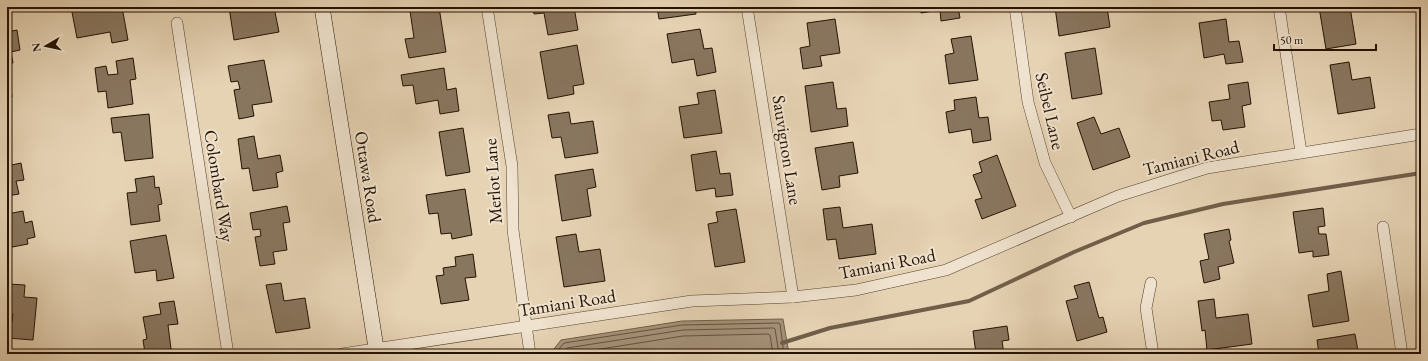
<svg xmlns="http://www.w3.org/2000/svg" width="1428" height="361" font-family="'EB Garamond',serif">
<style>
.water{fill:#a49178;stroke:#715e49}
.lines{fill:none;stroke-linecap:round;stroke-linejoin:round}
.shore{stroke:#64523e;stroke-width:1}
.stream{stroke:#715e49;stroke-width:4}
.building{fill:#89765f;stroke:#241203}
.street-casing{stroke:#54422f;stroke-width:12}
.secondary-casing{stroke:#241203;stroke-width:16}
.street{stroke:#efe2ce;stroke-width:11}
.secondary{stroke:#efe2ce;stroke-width:15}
.labels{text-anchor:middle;stroke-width:4;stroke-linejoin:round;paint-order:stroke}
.street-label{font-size:18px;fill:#241203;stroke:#efe2ce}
</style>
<rect width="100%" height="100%" fill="#e6d3b4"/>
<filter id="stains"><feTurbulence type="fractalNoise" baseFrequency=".005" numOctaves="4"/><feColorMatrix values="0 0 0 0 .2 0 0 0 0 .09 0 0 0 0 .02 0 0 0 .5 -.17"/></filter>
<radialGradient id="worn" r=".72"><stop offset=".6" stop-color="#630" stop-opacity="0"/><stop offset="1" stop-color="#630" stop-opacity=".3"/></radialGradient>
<polygon class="water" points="783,319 789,354 550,354 561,340 682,321"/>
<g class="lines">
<g class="shore">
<polyline points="555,354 564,343 682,325 778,323 780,324 784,354"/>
<polyline points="561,354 567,348 683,330 774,328 775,329 779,354"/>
<polyline points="569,354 683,336 768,334 770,335 773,354"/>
</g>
<polyline class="stream" points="782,343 830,328 969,301 1074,252 1144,223 1223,204 1421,173"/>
</g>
<g class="building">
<polygon points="71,7 122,7 128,40 112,43 110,32 77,38"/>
<polygon points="229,7 274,7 279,32 234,40"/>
<polygon points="432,7 439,7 446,52 409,58 405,39 414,38 410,11"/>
<polygon points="533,7 574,7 578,30 548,35 544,13 534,14"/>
<polygon points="657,7 695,7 696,14 659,19"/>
<polygon points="920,7 958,7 960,18 941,21 940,10 921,13"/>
<polygon points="1055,7 1107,7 1110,27 1059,36"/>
<polygon points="1319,7 1350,7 1356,44 1326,49"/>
<polygon points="835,19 840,53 820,56 822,66 803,69 800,48 810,46 807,23"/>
<polygon points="1226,19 1229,42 1239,41 1243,62 1226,64 1224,54 1204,58 1199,23"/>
<polygon points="700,29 704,49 712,48 716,72 697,76 694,59 672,63 667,34"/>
<polygon points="17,30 20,50 11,52 13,63 7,64 7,32"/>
<polygon points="971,36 978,80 949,84 945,55 954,53 951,39"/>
<polygon points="577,45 584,84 573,86 574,94 548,99 540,52"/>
<polygon points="1095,48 1102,94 1072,99 1065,53"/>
<polygon points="133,58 136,79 130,80 133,104 108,108 106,91 98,92 95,68 106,66 108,75 118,74 116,61"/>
<polygon points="264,60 272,102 252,105 254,116 239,119 234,90 240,89 238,81 231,82 228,66"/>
<polygon points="1349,62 1352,80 1370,77 1375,108 1338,114 1330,65"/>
<polygon points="444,68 447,90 456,88 459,111 440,114 438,100 416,104 413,85 403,86 401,75"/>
<polygon points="7,75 9,75 12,97 7,98"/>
<polygon points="833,82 837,109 846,108 848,126 811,132 805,86"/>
<polygon points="1248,82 1251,104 1242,106 1245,127 1223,130 1221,120 1212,121 1209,102 1230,99 1228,85"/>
<polygon points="715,90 722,133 684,138 679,107 699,104 697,93"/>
<polygon points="976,97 979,118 988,117 991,140 973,143 971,129 949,133 946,112 955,110 954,100"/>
<polygon points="569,112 571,124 593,121 598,153 565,158 561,137 552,138 548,115"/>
<polygon points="149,114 153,158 125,161 121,132 113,133 111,118"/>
<polygon points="1094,117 1101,134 1119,128 1130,157 1093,170 1077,123"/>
<polygon points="463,128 470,172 446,176 439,132"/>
<polygon points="254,136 258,159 280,155 283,171 276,173 278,187 253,191 249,168 242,169 238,139"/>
<polygon points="853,142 858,173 839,176 840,187 822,190 815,148"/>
<polygon points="716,151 720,174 730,173 733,195 716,197 715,188 696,191 691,155"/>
<polygon points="997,155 1016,206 982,219 975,200 982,198 973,175 982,172 979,162"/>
<polygon points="21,163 24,180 16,181 19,194 7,196 7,166"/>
<polygon points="593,169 596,187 587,189 591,216 562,221 555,175"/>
<polygon points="154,176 155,188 159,187 162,204 158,205 160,221 131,225 127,193 137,192 135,179"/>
<polygon points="465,189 472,235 452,239 451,233 441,234 438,213 429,214 426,195"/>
<polygon points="287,206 290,222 283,223 287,250 273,252 275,264 260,266 255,237 261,236 260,229 253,230 250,213"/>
<polygon points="840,207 843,228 872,224 876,254 839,259 836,239 827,240 823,209"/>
<polygon points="1323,208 1325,226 1318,227 1319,234 1326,234 1329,255 1313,257 1313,251 1299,253 1293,212"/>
<polygon points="736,209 745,262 715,267 708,224 718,222 716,212"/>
<polygon points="23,211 25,223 32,221 35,237 27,239 28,244 7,248 7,214"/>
<polygon points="1229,229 1231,240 1229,241 1234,263 1218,267 1220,279 1204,283 1200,261 1209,259 1204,234"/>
<polygon points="576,234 579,252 600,249 605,281 564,287 556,237"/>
<polygon points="166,235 174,278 157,281 156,270 135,273 130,241"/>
<polygon points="473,254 476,277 465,278 469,300 441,304 436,276 444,275 443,268 456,266 455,257"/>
<polygon points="1341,271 1349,321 1313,327 1308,295 1329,291 1327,274"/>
<polygon points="1089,282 1099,318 1103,317 1107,332 1077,341 1066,301 1078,298 1074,286"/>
<polygon points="281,283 284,301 305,298 310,328 276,333 266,285"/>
<polygon points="8,284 25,285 24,297 37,298 33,340 7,338 7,322 12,322 13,314 7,313"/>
<polygon points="1214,299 1216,318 1248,314 1252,344 1207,350 1205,330 1202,331 1198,301"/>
<polygon points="174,301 178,324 168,325 171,349 145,353 143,340 147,339 143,317 161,314 159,303"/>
<polygon points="1007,326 1009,340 1002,341 1004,354 976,354 973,331"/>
<polygon points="1355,334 1358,351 1350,352 1350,354 1319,354 1317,340"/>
</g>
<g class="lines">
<defs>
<g id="street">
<polyline points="487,7 512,166 513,230 530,354"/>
<polyline points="747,7 793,297"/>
<polyline points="1015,7 1028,102 1045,163 1071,217"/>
<polyline points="1279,7 1301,152"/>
<polyline points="177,23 228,354"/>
<polyline points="1383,227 1402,354"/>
<polyline points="1151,283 1146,308 1153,354"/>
<polyline points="342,354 692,301 793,297 856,290 946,270 1118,196 1207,168 1421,134"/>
</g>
<polyline id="secondary" points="322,7 377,354"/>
</defs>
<use href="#street" class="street-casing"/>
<use href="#secondary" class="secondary-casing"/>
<use href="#street" class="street"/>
<use href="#secondary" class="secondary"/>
</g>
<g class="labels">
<g class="street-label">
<text transform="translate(1050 111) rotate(77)" y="6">Seibel Lane</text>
<text transform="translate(787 150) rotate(81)" y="6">Sauvignon Lane</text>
<text transform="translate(1191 158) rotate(-14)" y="6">Tamiani Road</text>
<text transform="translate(368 177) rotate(81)" y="6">Ottawa Road</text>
<text transform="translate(493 181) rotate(-94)" y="6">Merlot Lane</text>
<text transform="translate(219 186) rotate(81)" y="6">Colombard Way</text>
<text transform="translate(887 264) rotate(-11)" y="6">Tamiani Road</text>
<text transform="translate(567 303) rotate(-9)" y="6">Tamiani Road</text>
</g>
</g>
<rect width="1428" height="361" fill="none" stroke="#e6d3b4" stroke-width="24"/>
<rect x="8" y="8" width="1412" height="345" fill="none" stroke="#241203" stroke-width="2"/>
<rect x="12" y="12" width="1404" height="337" fill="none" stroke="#241203"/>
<g transform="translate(46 46) rotate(261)" stroke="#efe2ce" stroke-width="3" paint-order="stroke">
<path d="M0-3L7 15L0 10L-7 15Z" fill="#241203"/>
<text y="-6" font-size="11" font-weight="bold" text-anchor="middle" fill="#241203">N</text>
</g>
<path d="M1274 44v6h102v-6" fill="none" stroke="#241203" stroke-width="2"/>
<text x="1280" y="44" font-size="12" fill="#241203" stroke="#efe2ce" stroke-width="3" paint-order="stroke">50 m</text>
<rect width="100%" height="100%" filter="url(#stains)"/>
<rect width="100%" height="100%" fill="url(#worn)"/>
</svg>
